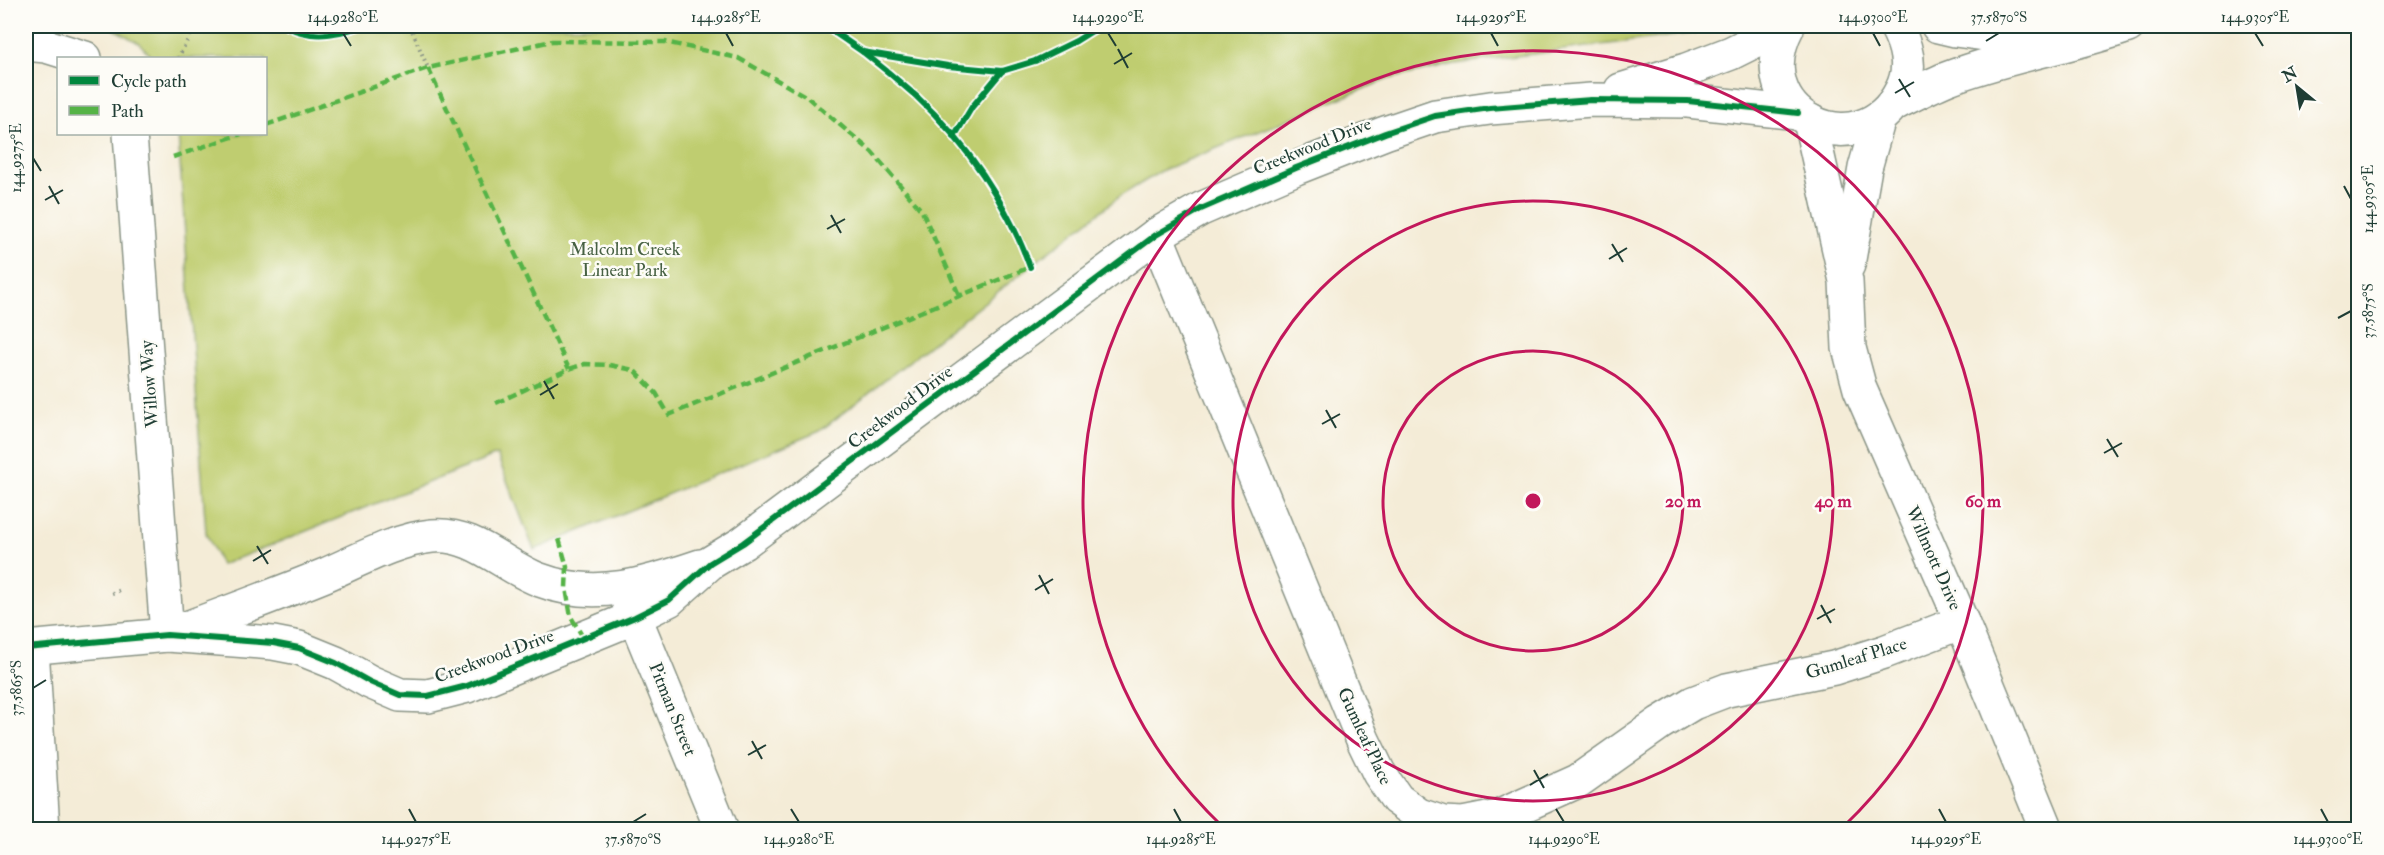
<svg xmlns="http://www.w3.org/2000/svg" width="2384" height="855" font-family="'IM FELL Double Pica',serif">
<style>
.green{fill:#bfcd6f;stroke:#6f8552;stroke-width:1.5}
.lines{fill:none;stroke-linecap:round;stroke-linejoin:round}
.street-casing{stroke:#8a9486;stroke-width:36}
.secondary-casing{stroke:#8a9486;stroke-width:36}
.path{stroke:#8a9486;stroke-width:4;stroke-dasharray:1.5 4.5;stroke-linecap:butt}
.street{stroke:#fff;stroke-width:33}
.secondary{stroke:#fff;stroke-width:33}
.quiet{stroke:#55b346;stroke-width:4.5;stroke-dasharray:9 4.5;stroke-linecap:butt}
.cycleway-casing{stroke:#fdfcf7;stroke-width:10}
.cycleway{stroke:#00873e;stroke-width:6}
.ticks{fill:none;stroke:#1f3d34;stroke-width:2}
.ring{fill:none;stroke:#c2185b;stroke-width:3}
.labels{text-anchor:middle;stroke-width:5;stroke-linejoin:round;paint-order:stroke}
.street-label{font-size:18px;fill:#1f3d34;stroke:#fdfcf7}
.park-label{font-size:18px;fill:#476143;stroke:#fdfcf7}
.centre{fill:#c2185b;stroke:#fdfcf7;stroke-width:3}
.ring-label{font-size:18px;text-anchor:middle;font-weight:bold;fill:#c2185b;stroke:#fdfcf7;stroke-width:5;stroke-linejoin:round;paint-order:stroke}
.neatline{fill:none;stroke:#1f3d34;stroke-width:2}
.ticks-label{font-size:15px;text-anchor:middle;fill:#1f3d34}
</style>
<rect width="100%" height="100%" fill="#fdfcf7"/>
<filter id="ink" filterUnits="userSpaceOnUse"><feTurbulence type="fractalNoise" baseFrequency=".0167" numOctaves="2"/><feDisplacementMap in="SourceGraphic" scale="12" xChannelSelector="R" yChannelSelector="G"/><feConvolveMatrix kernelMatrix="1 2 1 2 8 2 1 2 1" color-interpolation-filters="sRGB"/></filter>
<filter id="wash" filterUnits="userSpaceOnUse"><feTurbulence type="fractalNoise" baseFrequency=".008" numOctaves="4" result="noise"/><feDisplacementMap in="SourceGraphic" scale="24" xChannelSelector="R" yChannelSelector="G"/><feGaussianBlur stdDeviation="1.35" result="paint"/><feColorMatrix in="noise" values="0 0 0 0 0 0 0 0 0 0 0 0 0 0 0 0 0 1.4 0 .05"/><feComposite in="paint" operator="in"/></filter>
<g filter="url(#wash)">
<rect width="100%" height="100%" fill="#f4ecd7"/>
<polygon class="green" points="109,26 1715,26 1701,32 1455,64 1388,79 1163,170 1120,196 820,431 534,550 497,455 221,565 206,533 178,134 266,134 266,58 153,58 139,43"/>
</g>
<g filter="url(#ink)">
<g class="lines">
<defs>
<g id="street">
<polyline points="26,44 46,46 85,58"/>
<polyline points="1810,121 1846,281 1849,348 1860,389 1962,622 2047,830"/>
<polyline points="130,134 167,635"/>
<polyline points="1156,235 1363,740 1379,773 1397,799 1419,815 1443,823 1463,824 1498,817 1578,781 1660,723 1693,703 1727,690 1834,668 1884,652 1962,622"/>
<polyline points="1848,265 1865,168 1879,118"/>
<polyline points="32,647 43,830"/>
</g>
<g id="secondary">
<path d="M1788,26C1741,116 1861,170 1901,91C1913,69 1907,47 1896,26"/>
<polyline points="1938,26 1955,30 2052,43"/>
<polyline points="1621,90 1686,70 1731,53 1785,26"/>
<path d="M1896,103C1912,95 1929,86 1946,79C2005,56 2069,47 2128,26"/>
<polyline points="627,598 722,830"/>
<path d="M176,632C226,613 276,595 325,575C357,561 398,539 432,536C474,532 504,567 540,580C595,601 647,584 700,566"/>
<polyline points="26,648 167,635 273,643 299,648 336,663 370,682 400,695 428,696 467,686 635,617 669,600 710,563 743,543 1156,235 1201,209 1296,168 1385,133 1435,116 1490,108 1591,100 1688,101 1798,113"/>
</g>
</defs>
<use href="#street" class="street-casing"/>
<use href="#secondary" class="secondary-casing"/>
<g class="path">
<polyline points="410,26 428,68"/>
<polyline points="178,58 195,26"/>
<polyline points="112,593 121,590"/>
</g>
<use href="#street" class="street"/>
<use href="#secondary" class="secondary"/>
<g class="quiet">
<polyline points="428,68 569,369"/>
<polyline points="266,125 428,68 552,41 665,42 738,58 807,97 872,152 922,211 959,295"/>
<polyline points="173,157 241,134"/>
<polyline points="496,403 569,369 585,364 609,365 634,370 656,393 669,415 1030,267"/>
<polyline points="559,539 567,567 566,588 571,617 584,639"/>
</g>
<defs>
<g id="cycleway">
<path d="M286,26C313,40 335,34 363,26"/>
<polyline points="825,26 863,52 948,66 1002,71 1035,61 1076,41 1100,26"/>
<path d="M863,52C881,66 899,81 916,96C966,142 1007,203 1030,267"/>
<polyline points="954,137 972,107 1002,71"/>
<polyline points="26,648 167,635 273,643 299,648 336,663 370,682 400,695 428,696 467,686 635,617 669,600 710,563 743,543 1156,235 1201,209 1296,168 1385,133 1435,116 1490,108 1591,100 1688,101 1798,113"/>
</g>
</defs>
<use href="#cycleway" class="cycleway-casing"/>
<use href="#cycleway" class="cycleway"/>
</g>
</g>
<path class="ticks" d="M343,33L351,46M726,33L733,46M1108,33L1116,46M1491,33L1498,46M1873,33L1880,46M2255,33L2263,46M1986,41L1999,33M1118,49L1128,68M1114,64L1132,53M1899,79L1910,97M1895,93L1914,82M33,158L41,171M49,186L59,204M2344,186L2351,199M45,200L63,190M831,215L841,233M827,229L845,219M1612,244L1623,262M1609,259L1627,248M2338,318L2351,311M544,381L554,399M540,395L558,384M1326,410L1336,428M1322,424L1340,414M2107,439L2118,457M2104,453L2122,443M257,546L268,564M253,561L271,550M1039,575L1049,594M1035,590L1053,579M1821,605L1831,623M1817,619L1835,609M33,688L46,680M752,741L762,759M748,755L766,745M1534,770L1544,788M1530,785L1548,774M409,809L416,822M791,809L799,822M1174,809L1181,822M1556,809L1564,822M1939,809L1946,822M2321,809L2328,822M633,822L646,814"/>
<g class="ring">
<circle cx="1533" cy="501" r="150"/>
<circle cx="1533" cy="501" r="300"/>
<path d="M1223 827A450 450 0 1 1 1843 827"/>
</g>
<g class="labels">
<g class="street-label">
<text transform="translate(1312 146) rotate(-22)" y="6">Creekwood Drive</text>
<text transform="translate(149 384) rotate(-94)" y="6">Willow Way</text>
<text transform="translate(900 407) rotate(-37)" y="6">Creekwood Drive</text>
<text transform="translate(1934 558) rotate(66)" y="6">Willmott Drive</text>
<text transform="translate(494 656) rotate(-20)" y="6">Creekwood Drive</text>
<text transform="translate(1856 658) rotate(-17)" y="6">Gumleaf Place</text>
<text transform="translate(673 709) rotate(68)" y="6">Pitman Street</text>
<text transform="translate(1365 736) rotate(65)" y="6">Gumleaf Place</text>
</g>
<g class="park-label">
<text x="625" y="255">Malcolm Creek<tspan x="625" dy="21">Linear Park</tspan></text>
</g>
</g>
<circle cx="1533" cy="501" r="9" class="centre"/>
<g class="ring-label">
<text x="1683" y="507">20 m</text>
<text x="1833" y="507">40 m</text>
<text x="1983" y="507">60 m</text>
</g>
<rect width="2384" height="855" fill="none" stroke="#fdfcf7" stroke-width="66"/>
<rect x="57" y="57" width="210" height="78" fill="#fdfcf7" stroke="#a4b0a9" stroke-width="1.5"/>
<rect x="69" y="76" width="30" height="9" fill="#00873e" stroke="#a4b0a9" stroke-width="1.5"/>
<text x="111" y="87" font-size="18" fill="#1f3d34">Cycle path</text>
<rect x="69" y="106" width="30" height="9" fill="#55b346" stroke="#a4b0a9" stroke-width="1.5"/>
<text x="111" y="117" font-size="18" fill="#1f3d34">Path</text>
<g transform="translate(2297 87) rotate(330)" stroke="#fdfcf7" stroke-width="4.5" paint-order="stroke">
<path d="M0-4.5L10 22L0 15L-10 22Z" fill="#1f3d34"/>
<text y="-9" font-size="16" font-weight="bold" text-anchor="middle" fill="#1f3d34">N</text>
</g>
<rect x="33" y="33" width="2318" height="789" class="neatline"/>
<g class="ticks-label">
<text x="343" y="22">144.9280°E</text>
<text x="726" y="22">144.9285°E</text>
<text x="1108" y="22">144.9290°E</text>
<text x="1491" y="22">144.9295°E</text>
<text x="1873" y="22">144.9300°E</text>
<text x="1999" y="22">37.5870°S</text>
<text x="2255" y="22">144.9305°E</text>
<text transform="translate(16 158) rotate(-90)" y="5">144.9275°E</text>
<text transform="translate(2368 199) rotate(-90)" y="5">144.9305°E</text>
<text transform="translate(2368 311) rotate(-90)" y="5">37.5875°S</text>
<text transform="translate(16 688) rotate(-90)" y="5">37.5865°S</text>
<text x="416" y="844">144.9275°E</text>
<text x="633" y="844">37.5870°S</text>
<text x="799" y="844">144.9280°E</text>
<text x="1181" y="844">144.9285°E</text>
<text x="1564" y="844">144.9290°E</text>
<text x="1946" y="844">144.9295°E</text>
<text x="2328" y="844">144.9300°E</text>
</g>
</svg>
